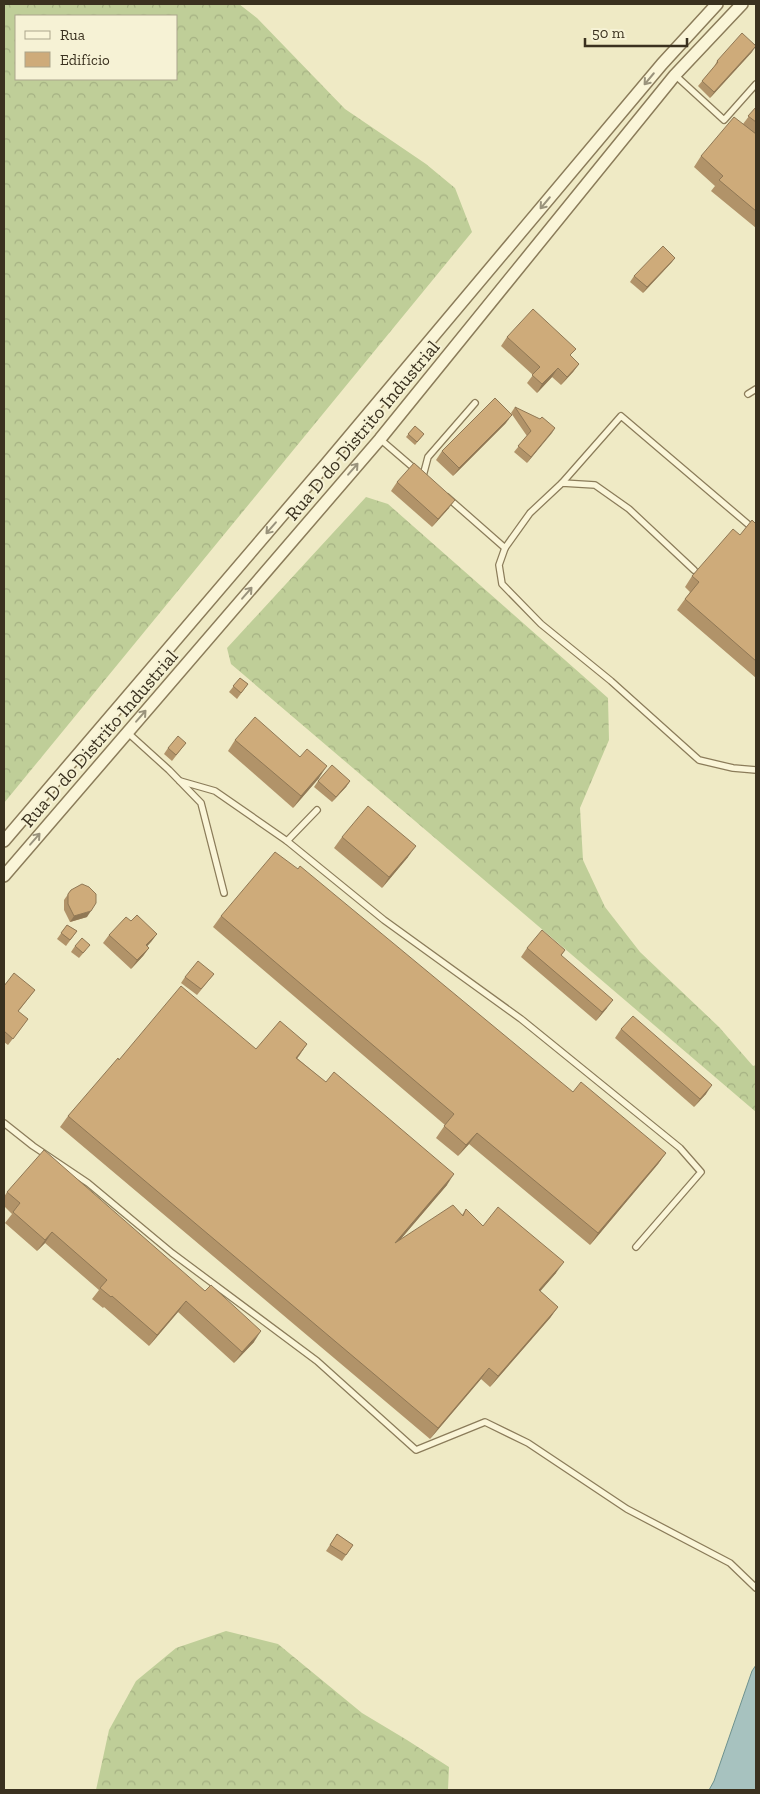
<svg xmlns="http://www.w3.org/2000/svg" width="760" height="1794" font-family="'Zilla Slab',serif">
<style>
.forest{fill:url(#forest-crowns);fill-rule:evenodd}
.water{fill:#a7c2bf;stroke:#6d918e}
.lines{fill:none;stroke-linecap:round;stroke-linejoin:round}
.lane-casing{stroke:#8b7c5a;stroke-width:8}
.street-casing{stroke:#8b7c5a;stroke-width:14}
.lane{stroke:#faf5d8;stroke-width:5.5}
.street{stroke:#faf5d8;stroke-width:11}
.wall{fill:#b19369}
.shaded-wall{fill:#907855}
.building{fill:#ceab7a;stroke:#907855}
.oneway{stroke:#9a937c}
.labels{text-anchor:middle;stroke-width:4;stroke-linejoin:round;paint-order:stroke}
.street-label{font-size:19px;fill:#3a311f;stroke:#f6f2d5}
</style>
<defs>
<pattern id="forest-crowns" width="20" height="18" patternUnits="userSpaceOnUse" patternTransform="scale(1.25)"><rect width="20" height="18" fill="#bfce98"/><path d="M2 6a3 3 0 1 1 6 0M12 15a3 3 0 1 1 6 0" fill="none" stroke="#a5b183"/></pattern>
</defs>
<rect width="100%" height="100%" fill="#efeac5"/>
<g class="forest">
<path d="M4,4H239L257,18L345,109L426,164L455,188L472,232L4,803ZM16,16H176V79H16Z"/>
<polygon points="366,497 388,504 608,698 609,740 580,808 583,860 605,907 640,952 719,1027 753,1066 756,1065 756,1112 231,664 227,648"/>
<polygon points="226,1631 278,1644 362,1713 407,1740 449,1767 448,1790 96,1790 109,1730 136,1681 176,1648"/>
</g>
<polygon class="water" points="756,1665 756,1790 709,1790 714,1781 752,1671"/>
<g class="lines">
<defs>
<g id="lane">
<polyline points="675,75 724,120 756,84"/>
<polyline points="748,394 756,389"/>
<polyline points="380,439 416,470"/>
<polyline points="423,476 428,457 475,403"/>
<polyline points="562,483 621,416 756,531"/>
<polyline points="447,497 505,548 530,513 562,483 595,485 629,509 694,570"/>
<polyline points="505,548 499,565 502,584 541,624 611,681 699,760 733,768 756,770"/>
<polyline points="127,732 169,770 201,803 224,893"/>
<polyline points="180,781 215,791 287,841 384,920 521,1019 680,1148 701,1172 636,1247"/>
<polyline points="287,841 317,810"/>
<polyline points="4,1123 33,1146 88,1183 172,1253 317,1361 416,1450 485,1422 528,1443 627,1509 730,1563 756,1588"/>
</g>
<g id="street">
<polyline points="4,841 326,464 662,64 717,4"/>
<polyline points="4,876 380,439 675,75 742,4"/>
</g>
</defs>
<use href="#lane" class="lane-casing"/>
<use href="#street" class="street-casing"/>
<use href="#lane" class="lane"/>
<use href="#street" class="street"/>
</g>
<g class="wall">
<polygon points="752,52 710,98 698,86 714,67 717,61"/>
<polygon points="756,107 756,228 711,191 715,186 694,167 701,156 743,124"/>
<polygon points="675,258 671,263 643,293 630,282 634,276"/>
<polygon points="507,337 571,356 579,364 573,372 561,385 552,377 537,393 527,383 533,375 501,346"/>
<polygon points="515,407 555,428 527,463 514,452 527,436 511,413"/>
<polygon points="506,423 453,476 436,460 442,451"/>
<polygon points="415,426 424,434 415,445 406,437"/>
<polygon points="397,482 449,508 432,527 391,491"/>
<polygon points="756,524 756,678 677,610 690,592 685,587 692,576 740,535"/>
<polygon points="240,678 248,684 237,699 229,692"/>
<polygon points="235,740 300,757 319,778 293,808 228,751"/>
<polygon points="186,743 172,761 164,754 168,748"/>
<polygon points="318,781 350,781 346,787 332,802 314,787"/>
<polygon points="342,837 408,857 382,888 334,848"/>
<polygon points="71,890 87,917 70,922 64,910 64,900"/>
<polygon points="221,916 573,1092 666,1153 658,1164 590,1245 469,1144 458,1156 436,1138 445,1125 213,927"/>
<polygon points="131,921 157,934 147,946 149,948 143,956 131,969 103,943 109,935"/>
<polygon points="67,925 77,931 66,946 57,939"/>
<polygon points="75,946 86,950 79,958 71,952"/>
<polygon points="527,948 565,950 561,956 607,1008 596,1021 521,957"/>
<polygon points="214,974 197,995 181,983 185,977"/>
<polygon points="4,986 35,990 18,1012 28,1019 8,1045 4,1042"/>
<polygon points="621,1029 706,1094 694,1107 615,1038"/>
<polygon points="307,1044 297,1058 447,1185 399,1241 462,1215 466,1209 483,1226 556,1273 540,1291 558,1307 550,1318 490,1387 481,1379 430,1439 60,1127 68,1116 119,1060 256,1049"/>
<polygon points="7,1192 254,1342 234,1363 178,1312 149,1346 104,1307 103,1308 92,1299 99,1290 45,1243 37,1251 5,1223 12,1214 4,1206 4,1197"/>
<polygon points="337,1534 353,1545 342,1561 326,1551"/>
</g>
<g class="shaded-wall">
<polygon points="756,46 752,52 710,98 714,92"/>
<polygon points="675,258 671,263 643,293 647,287"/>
<polygon points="579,364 573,372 561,385 567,377"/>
<polygon points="558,368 552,377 537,393 542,384"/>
<polygon points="512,415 506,423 453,476 459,468"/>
<polygon points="555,428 552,433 527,463 531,457"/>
<polygon points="455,500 449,508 432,527 438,519"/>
<polygon points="327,766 319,778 293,808 301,796"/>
<polygon points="350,781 346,787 332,802 336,797"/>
<polygon points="416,846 408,857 382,888 389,877"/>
<polygon points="91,911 87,917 70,922 74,916"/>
<polygon points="157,934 151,942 140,954 146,945"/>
<polygon points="149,948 143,956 131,969 137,960"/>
<polygon points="613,1000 607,1008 596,1021 602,1012"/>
<polygon points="307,1044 299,1056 288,1069 296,1058"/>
<polygon points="712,1085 706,1094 694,1107 700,1099"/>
<polygon points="477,1133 469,1144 458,1156 466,1145"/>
<polygon points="666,1153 658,1164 590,1245 598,1233"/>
<polygon points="454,1174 447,1185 388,1254 395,1243"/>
<polygon points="52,1232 45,1243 37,1251 45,1240"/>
<polygon points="564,1262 556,1273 531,1302 539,1290"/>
<polygon points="186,1301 178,1312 149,1346 157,1335"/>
<polygon points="558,1307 550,1318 490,1387 498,1376"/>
<polygon points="261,1331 254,1342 234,1363 242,1352"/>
<polygon points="489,1368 481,1379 430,1439 438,1428"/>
</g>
<g class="building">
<polygon points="742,33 756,46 714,92 702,81 718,62 717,61"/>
<polygon points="756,107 756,122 748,116"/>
<polygon points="734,117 756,134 756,211 719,180 723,176 701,156"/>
<polygon points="663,246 675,258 647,287 634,276"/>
<polygon points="533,309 576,349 570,355 579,364 567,377 558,368 542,384 532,375 540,367 507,337"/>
<polygon points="495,398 512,415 459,468 442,451"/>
<polygon points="515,407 540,419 542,417 555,428 531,457 518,446 531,431"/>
<polygon points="415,426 424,434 417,442 408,434"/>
<polygon points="414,463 455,500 438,519 397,482"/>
<polygon points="752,520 756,524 756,661 685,599 699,582 692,576 733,529 740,535"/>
<polygon points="240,678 248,684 241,693 233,686"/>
<polygon points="255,717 300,757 307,749 327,766 301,796 235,740"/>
<polygon points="178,736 186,743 176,755 168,748"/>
<polygon points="332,765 350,781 336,797 318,781"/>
<polygon points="368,806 416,846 389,877 342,837"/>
<polygon points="275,852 298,869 300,866 573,1092 581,1082 666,1153 598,1233 477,1133 466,1145 444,1126 454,1114 221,916"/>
<polygon points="82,884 89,887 96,894 96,903 91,911 74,916 68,904 68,894 71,890"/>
<polygon points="137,915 157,934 146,945 149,948 137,960 109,935 126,917 131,921"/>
<polygon points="67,925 77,931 70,940 61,933"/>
<polygon points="542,930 565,950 561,955 613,1000 602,1012 527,948"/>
<polygon points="82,938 90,945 83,953 75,946"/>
<polygon points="198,961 214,974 201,989 185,977"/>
<polygon points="14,973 35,990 18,1011 28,1019 13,1039 4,1031 4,986"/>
<polygon points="181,986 256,1049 280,1021 307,1044 296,1058 326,1082 334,1072 454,1174 395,1243 453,1205 463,1216 466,1209 483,1226 498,1207 564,1262 539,1290 558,1307 498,1376 489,1368 438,1428 68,1116 118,1058 119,1060"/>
<polygon points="633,1016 712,1085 700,1099 621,1029"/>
<polygon points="44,1150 205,1291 211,1285 261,1331 242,1352 186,1301 157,1335 112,1296 111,1297 100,1288 107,1280 52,1232 45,1240 13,1212 20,1203 7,1192"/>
<polygon points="337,1534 353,1545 346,1555 330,1545"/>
</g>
<defs><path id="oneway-shaft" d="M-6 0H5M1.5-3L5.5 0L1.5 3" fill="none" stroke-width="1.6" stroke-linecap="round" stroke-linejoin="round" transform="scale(1.25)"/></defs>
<g class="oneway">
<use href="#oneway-shaft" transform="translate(649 79) rotate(130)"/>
<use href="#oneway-shaft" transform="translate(545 203) rotate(130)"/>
<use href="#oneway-shaft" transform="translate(353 469) rotate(-49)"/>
<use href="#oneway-shaft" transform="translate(271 528) rotate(131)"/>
<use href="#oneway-shaft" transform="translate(247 593) rotate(-49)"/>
<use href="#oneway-shaft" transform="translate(141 716) rotate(-49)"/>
<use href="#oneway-shaft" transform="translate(35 839) rotate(-49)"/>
</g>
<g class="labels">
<g class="street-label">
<text transform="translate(362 430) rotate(-50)" y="7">Rua D do Distrito Industrial</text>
<text transform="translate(99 738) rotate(-49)" y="7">Rua D do Distrito Industrial</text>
</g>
</g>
<rect width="760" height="1794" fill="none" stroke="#3a311f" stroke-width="10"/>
<rect x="15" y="15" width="162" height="65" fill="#f6f2d5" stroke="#aba58c"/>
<rect x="25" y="31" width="25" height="8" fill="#faf5d8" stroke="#aba58c"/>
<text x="60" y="40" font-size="15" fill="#3a311f">Rua</text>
<rect x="25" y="52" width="25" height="15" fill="#ceab7a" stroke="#aba58c"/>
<text x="60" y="65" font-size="15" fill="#3a311f">Edifício</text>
<path d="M585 38v8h102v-8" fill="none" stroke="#3a311f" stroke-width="2.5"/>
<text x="592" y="38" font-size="15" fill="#3a311f" stroke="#f6f2d5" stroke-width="4" paint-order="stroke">50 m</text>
</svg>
